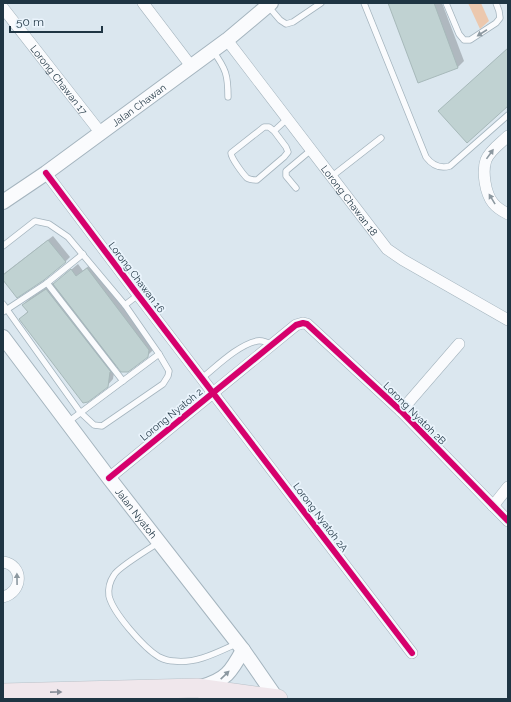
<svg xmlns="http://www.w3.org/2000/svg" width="511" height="702" font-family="Raleway,sans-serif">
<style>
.green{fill:#ecc8ae}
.shadow{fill:#0003}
.building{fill:#c0d2d2;stroke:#a7b9ba}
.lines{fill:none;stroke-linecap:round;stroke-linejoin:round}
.service-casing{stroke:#a4b4be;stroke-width:7}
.minor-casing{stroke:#a4b4be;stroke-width:12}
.tertiary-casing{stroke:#a4b4be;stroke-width:16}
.trunk-casing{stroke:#b9c2c9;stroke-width:20}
.service{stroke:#fafbfd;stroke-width:5.5}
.minor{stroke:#fafbfd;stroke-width:11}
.tertiary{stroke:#fafbfd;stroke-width:14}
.trunk{stroke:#f0e7ec;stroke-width:19}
.cycleway-casing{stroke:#eaf4fc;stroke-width:8}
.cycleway{stroke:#d6006c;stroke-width:6}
.oneway{fill:#8c98a0}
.oneway2{fill:#888e98}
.labels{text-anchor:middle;stroke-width:3.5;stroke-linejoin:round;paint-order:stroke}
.street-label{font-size:10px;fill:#1f3543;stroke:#eaf4fc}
</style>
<rect width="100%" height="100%" fill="#dbe7ef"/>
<polygon class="green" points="468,3 481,3 489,21 480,29"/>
<g class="shadow">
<polygon points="389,3 442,3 464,61 458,67 418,81"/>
<polygon points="53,236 70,257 65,262 3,278 3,275 6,272"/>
<polygon points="93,262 155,344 154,349 147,356 117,365 115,367 113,379 107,386 21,319 28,311 23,305 29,299 53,283 54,284 78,264 83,271"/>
</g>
<g class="building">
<polygon points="388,3 434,3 458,68 418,83"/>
<polygon points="508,48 508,106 467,143 438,111"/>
<polygon points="48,240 66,262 44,280 17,298 3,280 3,275"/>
<polygon points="87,268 149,350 148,357 128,372 121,372 53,284 71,269 76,276"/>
<polygon points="46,289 111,372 110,372 108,387 88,402 83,403 19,319 28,312 22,305"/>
</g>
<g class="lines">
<defs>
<g id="service">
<path d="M364,3L426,157C432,165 440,169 450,166L508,115"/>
<polyline points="446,3 459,34 464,40 470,40 496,23 500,18 499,11 496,3"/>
<polyline points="268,6 280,20 286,24 293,22 321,3"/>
<path d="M213,51C226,69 228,75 228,97"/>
<path d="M274,131L286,147L288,152L284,157L257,180C253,180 250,180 247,178C243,174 231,158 231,153L264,127H269L274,131L287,119"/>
<polyline points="331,177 381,138"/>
<polyline points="296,188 286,176 286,171 311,150"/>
<polyline points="3,246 35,221 49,224 68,237 125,305"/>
<polyline points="47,283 123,381"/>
<polyline points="3,304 80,412 94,425 102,426 163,384 168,376 169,371 159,354 125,305 138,295"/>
<polyline points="3,312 47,283 83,254"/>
<path d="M202,378C217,366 238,345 257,341C263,340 267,342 272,345"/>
<polyline points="68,422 159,354"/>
<path d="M158,543C150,548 117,569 114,575C110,581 108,589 109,596C113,613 144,648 159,657C163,659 169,661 174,661C196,664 218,652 238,643"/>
</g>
<g id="minor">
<polyline points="143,3 191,66"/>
<path id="s1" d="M3,8L100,132"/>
<path id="s2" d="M227,40L387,249L403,260L508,320"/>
<path d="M508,136C501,143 490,150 486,160C482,171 485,193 493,203C497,208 502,211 508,214"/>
<polyline points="46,173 138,295 412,653"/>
<polyline points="401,411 459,344"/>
<polyline points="109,478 296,325 303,323 307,324 401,411 508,521"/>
<polyline points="493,506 508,487"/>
<path d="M3,562C24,565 23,592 3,597"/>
</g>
<g id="tertiary">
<path id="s3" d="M3,202L46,173L227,40L271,3"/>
<path id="s4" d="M3,337L109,478L243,650L277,699"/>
<path d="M201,687C226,680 231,672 243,650"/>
</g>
<polyline id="trunk" points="3,693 197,688 278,699"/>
</defs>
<use href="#service" class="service-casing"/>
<use href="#minor" class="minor-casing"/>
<use href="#tertiary" class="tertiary-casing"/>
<use href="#trunk" class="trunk-casing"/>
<use href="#service" class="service"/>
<use href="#minor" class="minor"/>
<use href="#tertiary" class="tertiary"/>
<use href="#trunk" class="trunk"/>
<defs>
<g id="cycleway">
<polyline points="46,173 138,295 412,653"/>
<polyline points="109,478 296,325 303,323 307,324 401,411 508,521"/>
</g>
</defs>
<use href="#cycleway" class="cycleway-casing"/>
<use href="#cycleway" class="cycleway"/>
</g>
<defs><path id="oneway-solid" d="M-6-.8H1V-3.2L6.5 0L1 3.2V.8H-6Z"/></defs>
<g class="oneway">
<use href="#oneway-solid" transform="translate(482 33) rotate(147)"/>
<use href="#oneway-solid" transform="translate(490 154) rotate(-54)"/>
<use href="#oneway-solid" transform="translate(492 199) rotate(-121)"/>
<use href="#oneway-solid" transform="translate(17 579) rotate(-91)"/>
<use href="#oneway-solid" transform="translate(225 675) rotate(-44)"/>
</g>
<use class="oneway2" href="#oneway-solid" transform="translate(56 692) rotate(-1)"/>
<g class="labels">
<g class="street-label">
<text dy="4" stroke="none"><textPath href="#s1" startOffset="91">Lorong Chawan 17</textPath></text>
<text dy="4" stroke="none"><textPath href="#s3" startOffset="167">Jalan Chawan</textPath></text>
<text dy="4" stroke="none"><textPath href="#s2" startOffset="202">Lorong Chawan 18</textPath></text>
<text transform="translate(137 277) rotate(53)" y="4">Lorong Chawan 16</text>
<text transform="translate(415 413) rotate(45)" y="4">Lorong Nyatoh 2B</text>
<text transform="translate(171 414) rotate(-39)" y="4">Lorong Nyatoh 2</text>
<text dy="4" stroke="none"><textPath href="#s4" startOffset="221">Jalan Nyatoh</textPath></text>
<text transform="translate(321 517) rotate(53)" y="4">Lorong Nyatoh 2A</text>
</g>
</g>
<rect width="511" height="702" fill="none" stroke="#1f3543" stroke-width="8"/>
<path d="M10 26v6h92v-6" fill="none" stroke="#1f3543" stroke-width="2"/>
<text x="16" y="26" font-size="12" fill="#1f3543" stroke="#eaf4fc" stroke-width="3" paint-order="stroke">50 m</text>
</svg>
